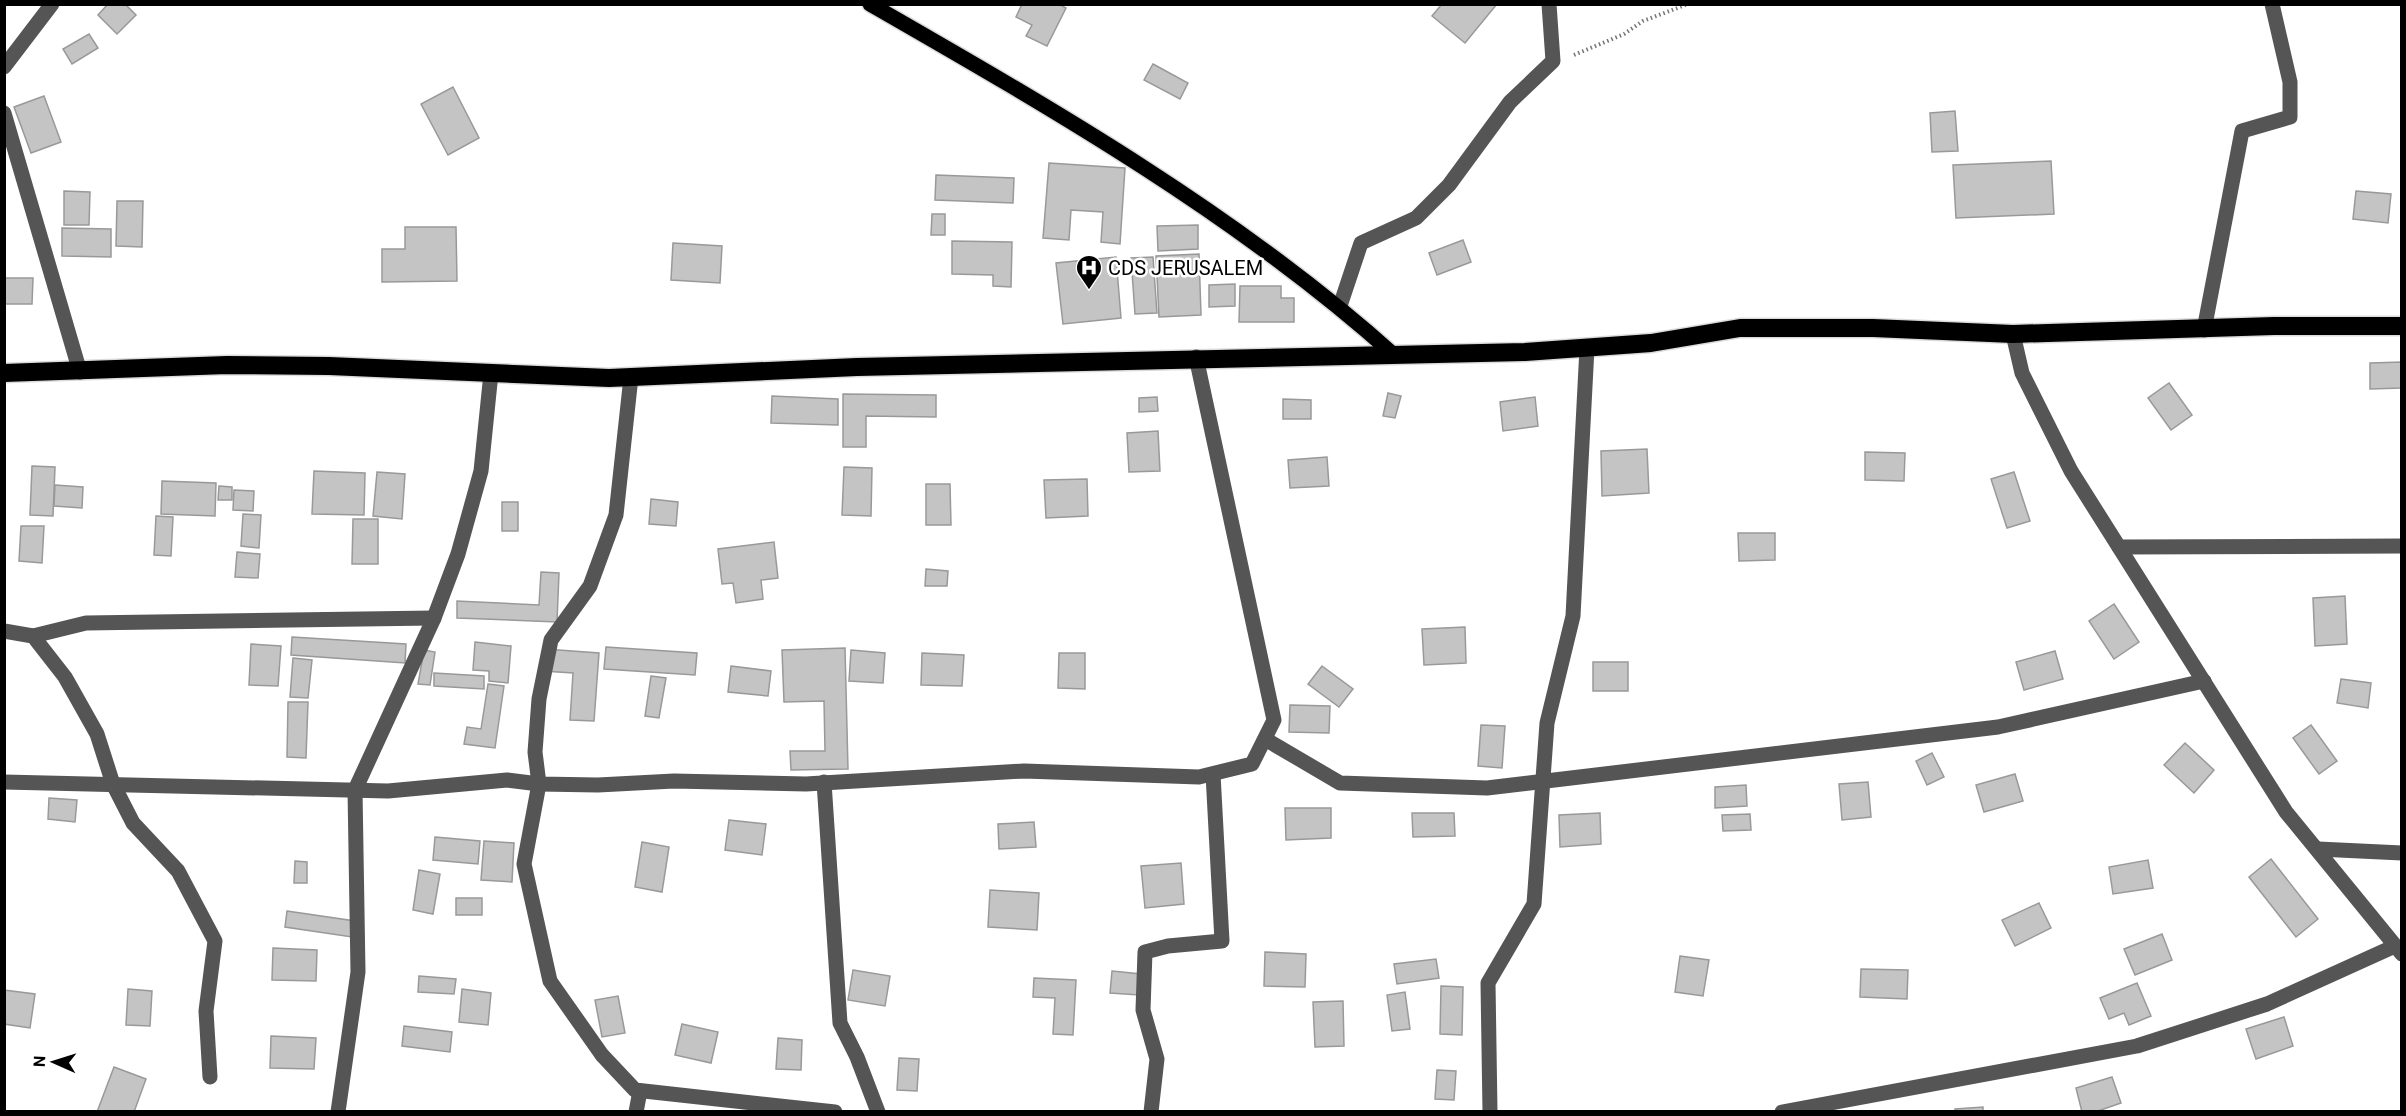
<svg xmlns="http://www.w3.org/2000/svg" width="2406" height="1116" font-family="Roboto,sans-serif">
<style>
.building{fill:#c4c4c4;stroke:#999;stroke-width:1.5}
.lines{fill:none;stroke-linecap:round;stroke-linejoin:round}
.major-casing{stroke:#dbdbdb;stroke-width:18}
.highway-casing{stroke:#dbdbdb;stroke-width:21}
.path{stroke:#777;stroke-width:4;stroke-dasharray:1.5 3;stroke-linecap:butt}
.minor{stroke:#555;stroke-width:15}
.major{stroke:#000;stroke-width:15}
.highway{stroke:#000;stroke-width:18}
.labels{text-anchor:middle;stroke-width:5;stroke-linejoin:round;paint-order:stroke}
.poi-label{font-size:20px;fill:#000;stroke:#fff;text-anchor:start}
</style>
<rect width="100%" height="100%" fill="#fff"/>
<g class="building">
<polygon points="108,4 125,4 136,15 117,34 98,15"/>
<polygon points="1022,4 1059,4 1066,8 1047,46 1026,36 1032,25 1016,17"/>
<polygon points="1442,4 1497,4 1465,43 1432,16"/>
<polygon points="89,34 98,48 72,64 63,49"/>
<polygon points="1153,64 1188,83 1180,99 1144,80"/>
<polygon points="453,87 479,138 448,155 421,104"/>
<polygon points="44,96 61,142 31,153 14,107"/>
<polygon points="1955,111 1958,151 1932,152 1930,113"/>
<polygon points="2051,161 2054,214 1956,218 1953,165"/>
<polygon points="1049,163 1125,168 1120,244 1101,242 1103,212 1071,210 1069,240 1043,238"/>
<polygon points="936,175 1014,178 1013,203 935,200"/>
<polygon points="64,191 90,192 89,225 64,225"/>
<polygon points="2356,191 2391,194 2388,223 2353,219"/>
<polygon points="117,201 143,201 142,247 116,246"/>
<polygon points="932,214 945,214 945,235 931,235"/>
<polygon points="1198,225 1198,249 1158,251 1157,226"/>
<polygon points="405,227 456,227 457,281 382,282 382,249 405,249"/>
<polygon points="62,228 111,229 111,257 62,256"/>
<polygon points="1463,240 1471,262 1437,275 1429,253"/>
<polygon points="952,241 1012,242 1011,287 993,286 993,275 952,274"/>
<polygon points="673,243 722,246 720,283 671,280"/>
<polygon points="1199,254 1201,315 1159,317 1156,256"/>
<polygon points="1116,257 1121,318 1063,324 1056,263"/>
<polygon points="1153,257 1157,313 1135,314 1131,258"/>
<polygon points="4,278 33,278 32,304 4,304"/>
<polygon points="1235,284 1235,306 1209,307 1209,285"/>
<polygon points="1240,286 1281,286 1281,298 1294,298 1294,322 1239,322"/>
<polygon points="2402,362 2402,388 2370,389 2370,363"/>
<polygon points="2169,383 2192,415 2171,430 2148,398"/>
<polygon points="1388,393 1401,396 1395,418 1383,416"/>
<polygon points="843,394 936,395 936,417 866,416 866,447 843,447"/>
<polygon points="772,396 838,399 838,425 771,423"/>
<polygon points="1157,397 1158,411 1139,412 1139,398"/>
<polygon points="1535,397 1538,426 1503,431 1500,402"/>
<polygon points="1283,399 1311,400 1311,419 1283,419"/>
<polygon points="1158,431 1160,471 1129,472 1127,433"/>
<polygon points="1647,449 1649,493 1602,496 1601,451"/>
<polygon points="1865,452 1905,453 1904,481 1865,480"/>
<polygon points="1327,457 1329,486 1290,488 1288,460"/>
<polygon points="32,466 55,467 53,516 30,515"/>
<polygon points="844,467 872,468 871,516 842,515"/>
<polygon points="314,471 365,473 364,515 312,514"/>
<polygon points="377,472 405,474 402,519 373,516"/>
<polygon points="2014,472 2030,521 2007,528 1991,479"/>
<polygon points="1087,479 1088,516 1046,518 1044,480"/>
<polygon points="162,481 216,483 215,516 161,514"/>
<polygon points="926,484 950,484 951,525 926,525"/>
<polygon points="55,485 83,487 82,508 54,506"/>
<polygon points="219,486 232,487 232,500 218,500"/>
<polygon points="234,490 254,491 253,511 233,510"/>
<polygon points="651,499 678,502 676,526 649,524"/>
<rect x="502" y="502" width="16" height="29"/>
<polygon points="243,514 261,515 259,548 241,546"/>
<polygon points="156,516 173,517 171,556 154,555"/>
<polygon points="353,519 378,519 378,564 352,564"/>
<polygon points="21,526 44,526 42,563 19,561"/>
<polygon points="1738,533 1775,533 1775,560 1739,561"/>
<polygon points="774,542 778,578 761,580 763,599 736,603 733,583 722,584 718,549"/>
<polygon points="237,552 260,554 258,578 235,577"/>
<polygon points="926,569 948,571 947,586 925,586"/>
<polygon points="541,572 559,573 557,622 457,618 457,601 539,605"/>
<polygon points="2345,596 2347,644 2315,646 2313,598"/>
<polygon points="2114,604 2139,642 2114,659 2089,621"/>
<polygon points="1465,627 1466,663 1424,665 1422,629"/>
<polygon points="292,637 406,644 405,663 291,655"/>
<polygon points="475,642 511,646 508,683 489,681 489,671 473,670"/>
<polygon points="251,644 281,646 278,686 249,685"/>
<polygon points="606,647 697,653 695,675 604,669"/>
<polygon points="845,648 848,769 791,770 790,751 825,751 824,701 784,702 782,650"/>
<polygon points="545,649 599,653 594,721 570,720 573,673 543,671"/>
<polygon points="424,650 435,652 430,685 418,684"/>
<polygon points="851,650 885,653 883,683 849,681"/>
<polygon points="2055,651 2063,679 2024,690 2016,662"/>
<polygon points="922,653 964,655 962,686 921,685"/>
<polygon points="1059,653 1085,653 1085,689 1058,688"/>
<polygon points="293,658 312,660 308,698 290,697"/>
<rect x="1593" y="662" width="35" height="29"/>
<polygon points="731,666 771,671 768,696 728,692"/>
<polygon points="1322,666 1353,689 1339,707 1308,684"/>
<polygon points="434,673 484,676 484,689 434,686"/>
<polygon points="651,676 666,678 659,718 645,716"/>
<polygon points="2341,679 2371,683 2368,708 2337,703"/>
<polygon points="488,684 504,686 495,748 464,744 467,727 481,729"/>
<polygon points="288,702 308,702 306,758 287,757"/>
<polygon points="1290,705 1330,706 1329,733 1289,732"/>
<polygon points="1481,725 1505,726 1502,768 1478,766"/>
<polygon points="2311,725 2337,761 2319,774 2293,738"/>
<polygon points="2185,743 2214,770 2194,793 2164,765"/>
<polygon points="1932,753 1944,777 1927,785 1916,761"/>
<polygon points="2015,774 2023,801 1984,812 1976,785"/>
<polygon points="1868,782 1871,817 1842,820 1839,784"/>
<polygon points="1746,785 1747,806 1715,808 1715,787"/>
<polygon points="49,798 77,800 75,822 48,819"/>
<polygon points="1285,808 1331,808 1331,838 1286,840"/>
<polygon points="1412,813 1454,813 1455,836 1413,837"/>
<polygon points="1600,813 1601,844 1560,847 1559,815"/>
<polygon points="1750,814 1751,830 1723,831 1722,815"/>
<polygon points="729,820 766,824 762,855 725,850"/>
<polygon points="1034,822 1036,847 999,849 998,824"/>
<polygon points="435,837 480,841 478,864 433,860"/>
<polygon points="484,841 514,843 512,882 481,880"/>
<polygon points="642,842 669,847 662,892 635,887"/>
<polygon points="2271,859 2318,919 2296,937 2249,877"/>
<polygon points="2148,860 2153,888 2113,894 2109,867"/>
<polygon points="295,861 307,862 307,883 294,883"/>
<polygon points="1181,863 1184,904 1145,908 1141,866"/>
<polygon points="419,870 440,874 433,914 413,910"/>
<polygon points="990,890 1039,893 1037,930 988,927"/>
<rect x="456" y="898" width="26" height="17"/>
<polygon points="2039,903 2051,928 2015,946 2002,920"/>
<polygon points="287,911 355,921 352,937 285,927"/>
<polygon points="2162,934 2172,960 2135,975 2124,949"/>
<polygon points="273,948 317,950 316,981 272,980"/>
<polygon points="1265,952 1306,954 1305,987 1264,986"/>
<polygon points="1680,956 1709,960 1703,996 1675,992"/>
<polygon points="1436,959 1439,978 1397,984 1394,964"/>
<polygon points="1861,969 1908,970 1907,999 1860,997"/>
<polygon points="853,970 890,976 885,1006 848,1000"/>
<polygon points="1112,971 1141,974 1139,995 1110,993"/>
<polygon points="419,976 456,979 454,994 418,992"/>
<polygon points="1034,978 1076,980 1073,1035 1053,1034 1055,998 1033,997"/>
<polygon points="2137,983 2151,1016 2129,1025 2124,1013 2109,1019 2100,998"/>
<polygon points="1441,986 1463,987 1462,1035 1440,1034"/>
<polygon points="128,989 152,991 150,1026 126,1025"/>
<polygon points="462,989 491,993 488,1025 459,1022"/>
<polygon points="4,990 35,994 30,1028 4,1024"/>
<polygon points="1405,992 1410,1029 1392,1031 1387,995"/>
<polygon points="618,996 625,1033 602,1037 595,1000"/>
<polygon points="1343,1001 1344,1046 1315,1047 1313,1002"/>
<polygon points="2284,1017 2293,1046 2256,1059 2246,1029"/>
<polygon points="682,1024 718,1032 711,1063 675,1055"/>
<polygon points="404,1026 452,1032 450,1052 402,1046"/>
<polygon points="271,1036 316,1038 314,1069 270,1068"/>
<polygon points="778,1038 802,1040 801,1070 776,1069"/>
<polygon points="899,1058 919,1059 917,1091 897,1090"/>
<polygon points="114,1067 146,1079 134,1112 97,1112"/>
<polygon points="1437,1070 1456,1071 1454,1100 1435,1099"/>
<polygon points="2112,1077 2121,1103 2095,1112 2082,1112 2076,1088"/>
<polygon points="1983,1107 1983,1112 1955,1112 1955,1109"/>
</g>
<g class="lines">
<defs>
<path id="major" d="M870,4C1051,108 1238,215 1394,355"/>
<polyline id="highway" points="4,373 227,365 329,366 609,378 857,367 1525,352 1651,343 1740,328 1873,328 2013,334 2274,326 2402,326"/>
</defs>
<use href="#major" class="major-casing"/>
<use href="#highway" class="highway-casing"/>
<polyline class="path" points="1574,55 1624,34 1643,21 1688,4"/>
<g class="minor">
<polyline points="4,67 52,4"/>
<polyline points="4,113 80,372"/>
<polyline points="1340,306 1361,243 1416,218 1449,185 1510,102 1553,61 1549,4"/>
<polyline points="2204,330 2242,131 2290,117 2290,82 2272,4"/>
<polyline points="2013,334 2022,373 2071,471 2286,812 2402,954"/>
<polyline points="631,377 616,515 590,586 551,640 539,699 535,752 539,784 524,864 550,981 602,1055 635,1090 835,1112"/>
<polyline points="2119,547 2402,546"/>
<polyline points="4,631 33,636 65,677 97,734 113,784 133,823 178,871 215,941 206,1011 210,1077"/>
<polyline points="33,636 86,623 434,618"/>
<polyline points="1265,739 1340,783 1487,788 1998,727 2204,681"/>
<polyline points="4,782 388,791 507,780 539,784 598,785 674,781 806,784 1024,771 1199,777 1252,764 1274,720 1196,357"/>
<polyline points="824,782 840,1023 857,1057 878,1112"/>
<polyline points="2318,849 2402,853"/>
<polyline points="338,1112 358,972 355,790 434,618 458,554 481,471 491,373"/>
<polyline points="636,1112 640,1091"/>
<polyline points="1151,1112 1157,1059 1143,1010 1145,952 1168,946 1222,941 1213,774"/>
<polyline points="1490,1112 1488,983 1534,904 1547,723 1573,616 1587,348"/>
<polyline points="1782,1112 2137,1046 2267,1004 2395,946"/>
</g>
<use href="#major" class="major"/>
<use href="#highway" class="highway"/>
</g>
<defs>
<symbol id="hospital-pin" viewBox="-11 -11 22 30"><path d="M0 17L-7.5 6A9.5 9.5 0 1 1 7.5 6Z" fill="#000" stroke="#fff"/><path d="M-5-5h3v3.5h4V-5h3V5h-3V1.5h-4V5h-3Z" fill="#fff"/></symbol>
</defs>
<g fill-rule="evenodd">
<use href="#hospital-pin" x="1074" y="253" width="30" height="40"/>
</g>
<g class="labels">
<g class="poi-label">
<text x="1108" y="275">CDS JERUSALEM</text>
</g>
</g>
<rect width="2406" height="1116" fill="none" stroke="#000000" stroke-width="12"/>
<g transform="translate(54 1062) rotate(273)" stroke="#ffffff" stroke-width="4.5" paint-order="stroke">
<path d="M0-4.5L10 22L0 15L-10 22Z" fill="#000000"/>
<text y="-9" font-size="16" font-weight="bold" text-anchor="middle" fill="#000000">N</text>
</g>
</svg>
